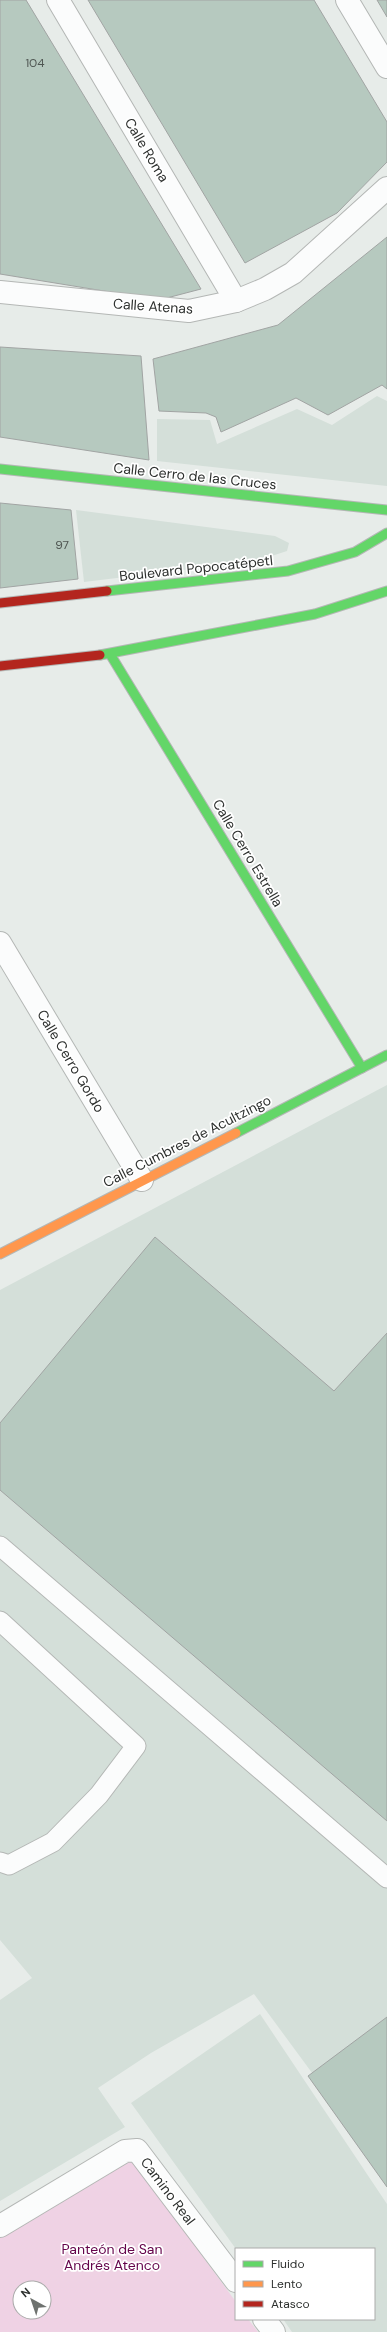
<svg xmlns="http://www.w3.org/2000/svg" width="387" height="2332" font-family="'DM Sans',sans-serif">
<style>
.built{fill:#d4dfd9}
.green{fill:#efd2e4;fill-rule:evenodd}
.building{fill:#b6c9bf;stroke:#a1a4a3}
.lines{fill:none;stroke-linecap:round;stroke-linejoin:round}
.lane-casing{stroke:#b4b7b5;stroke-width:21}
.street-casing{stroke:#b4b7b5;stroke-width:24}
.fast-casing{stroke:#b4b7b5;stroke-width:11}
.slow-casing{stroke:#b4b7b5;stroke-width:11}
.jam-casing{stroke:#b4b7b5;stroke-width:11}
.lane{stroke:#fbfcfc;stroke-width:19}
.street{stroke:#fbfcfc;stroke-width:22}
.fast{stroke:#63d668;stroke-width:9}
.slow{stroke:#ff974d;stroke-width:9}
.jam{stroke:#b3261e;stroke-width:9}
.labels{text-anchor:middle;stroke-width:3.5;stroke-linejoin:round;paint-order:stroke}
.number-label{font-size:12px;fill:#4f5652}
.street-label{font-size:14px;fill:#2d302e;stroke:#fff}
.park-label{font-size:14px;fill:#64044b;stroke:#fff}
</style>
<rect width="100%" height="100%" fill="#e7ece9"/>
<g class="built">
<polygon points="377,396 387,401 387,486 157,461 157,419 210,420 217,444 297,409 332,425"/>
<polygon points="76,510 275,536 289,543 287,551 256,561 84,582"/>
<polygon points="387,1085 387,2182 318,2081 254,1994 151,2053 98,2088 125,2127 0,2201 0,2000 32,1978 0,1940 0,1290"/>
<polygon points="260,2014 387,2204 387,2332 292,2332 283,2319 374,2319 374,2249 236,2249 131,2103"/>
</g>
<path class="green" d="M132,2160L236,2302V2319H248L258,2332H0V2238ZM20,2288H44V2312H20Z"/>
<g class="building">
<polygon points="0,0 26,0 201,289 159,300 0,274"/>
<polygon points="88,0 314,0 387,122 387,162 337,213 245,263"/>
<polygon points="377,0 387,0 387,17"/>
<polygon points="387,237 387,389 382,385 328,415 296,398 221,432 216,417 206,413 159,411 153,359 278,325"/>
<polygon points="0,347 141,356 149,460 0,437"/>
<polygon points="0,503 71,510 78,579 0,588"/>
<polygon points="155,1237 334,1391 387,1333 387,1821 0,1490 0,1423"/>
<polygon points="387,2017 387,2187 308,2076"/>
</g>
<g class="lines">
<defs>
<g id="lane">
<polyline points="0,1546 387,1878"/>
<polyline points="0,1621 136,1746 99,1795 53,1842 9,1865 0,1862"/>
</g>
<g id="street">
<polyline points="58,0 236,301"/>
<polyline points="347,0 387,67"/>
<polyline points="0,292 189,311 236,301 265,289 293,273 387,188"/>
<polyline points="0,943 142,1180"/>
<polyline points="0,2226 125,2151 137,2150 236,2281"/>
<polyline points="264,2319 274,2332"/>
</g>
<g id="fast">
<polyline points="0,469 387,510"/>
<polyline points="107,591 288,571 355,552 387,533"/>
<polyline points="110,654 362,1068"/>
<polyline points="100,655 315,614 387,591"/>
<polyline points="236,1133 387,1055"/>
</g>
<polyline id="slow" points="0,1254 236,1133"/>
<g id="jam">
<polyline points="0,603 107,591"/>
<polyline points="0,666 100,655"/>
</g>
</defs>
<use href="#lane" class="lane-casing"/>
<use href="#street" class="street-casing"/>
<use href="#fast" class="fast-casing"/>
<use href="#slow" class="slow-casing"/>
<use href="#jam" class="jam-casing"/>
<use href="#lane" class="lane"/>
<use href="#street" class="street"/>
<use href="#fast" class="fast"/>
<use href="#slow" class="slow"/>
<use href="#jam" class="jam"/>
</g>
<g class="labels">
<g class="number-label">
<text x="35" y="67">104</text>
<text x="62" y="549">97</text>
</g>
<g class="street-label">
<text transform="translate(147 150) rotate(59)" y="5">Calle Roma</text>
<text transform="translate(153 306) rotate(4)" y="5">Calle Atenas</text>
<text transform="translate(195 476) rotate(6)" y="5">Calle Cerro de las Cruces</text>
<text transform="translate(196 568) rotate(-6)" y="5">Boulevard Popocatépetl</text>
<text transform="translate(248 853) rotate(59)" y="5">Calle Cerro Estrella</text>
<text transform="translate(71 1061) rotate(59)" y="5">Calle Cerro Gordo</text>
<text transform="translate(187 1141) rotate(-27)" y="5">Calle Cumbres de Acultzingo</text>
<text transform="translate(168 2191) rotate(53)" y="5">Camino Real</text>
</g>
<g class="park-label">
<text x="112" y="2254">Panteón de San<tspan x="112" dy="16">Andrés Atenco</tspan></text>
</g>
</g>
<rect x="235" y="2248" width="140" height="72" fill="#ffffff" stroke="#abacab"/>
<rect x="243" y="2261" width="20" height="6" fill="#63d668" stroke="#abacab"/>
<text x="271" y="2268" font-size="12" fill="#2d302e">Fluido</text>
<rect x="243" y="2281" width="20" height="6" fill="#ff974d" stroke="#abacab"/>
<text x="271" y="2288" font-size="12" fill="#2d302e">Lento</text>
<rect x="243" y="2301" width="20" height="6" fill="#b3261e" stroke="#abacab"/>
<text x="271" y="2308" font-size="12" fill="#2d302e">Atasco</text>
<g transform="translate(32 2300) rotate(320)"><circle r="19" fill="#ffffff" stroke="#abacab"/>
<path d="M0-3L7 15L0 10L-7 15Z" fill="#6e726f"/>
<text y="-6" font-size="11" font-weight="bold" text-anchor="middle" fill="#2d302e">N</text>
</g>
</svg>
